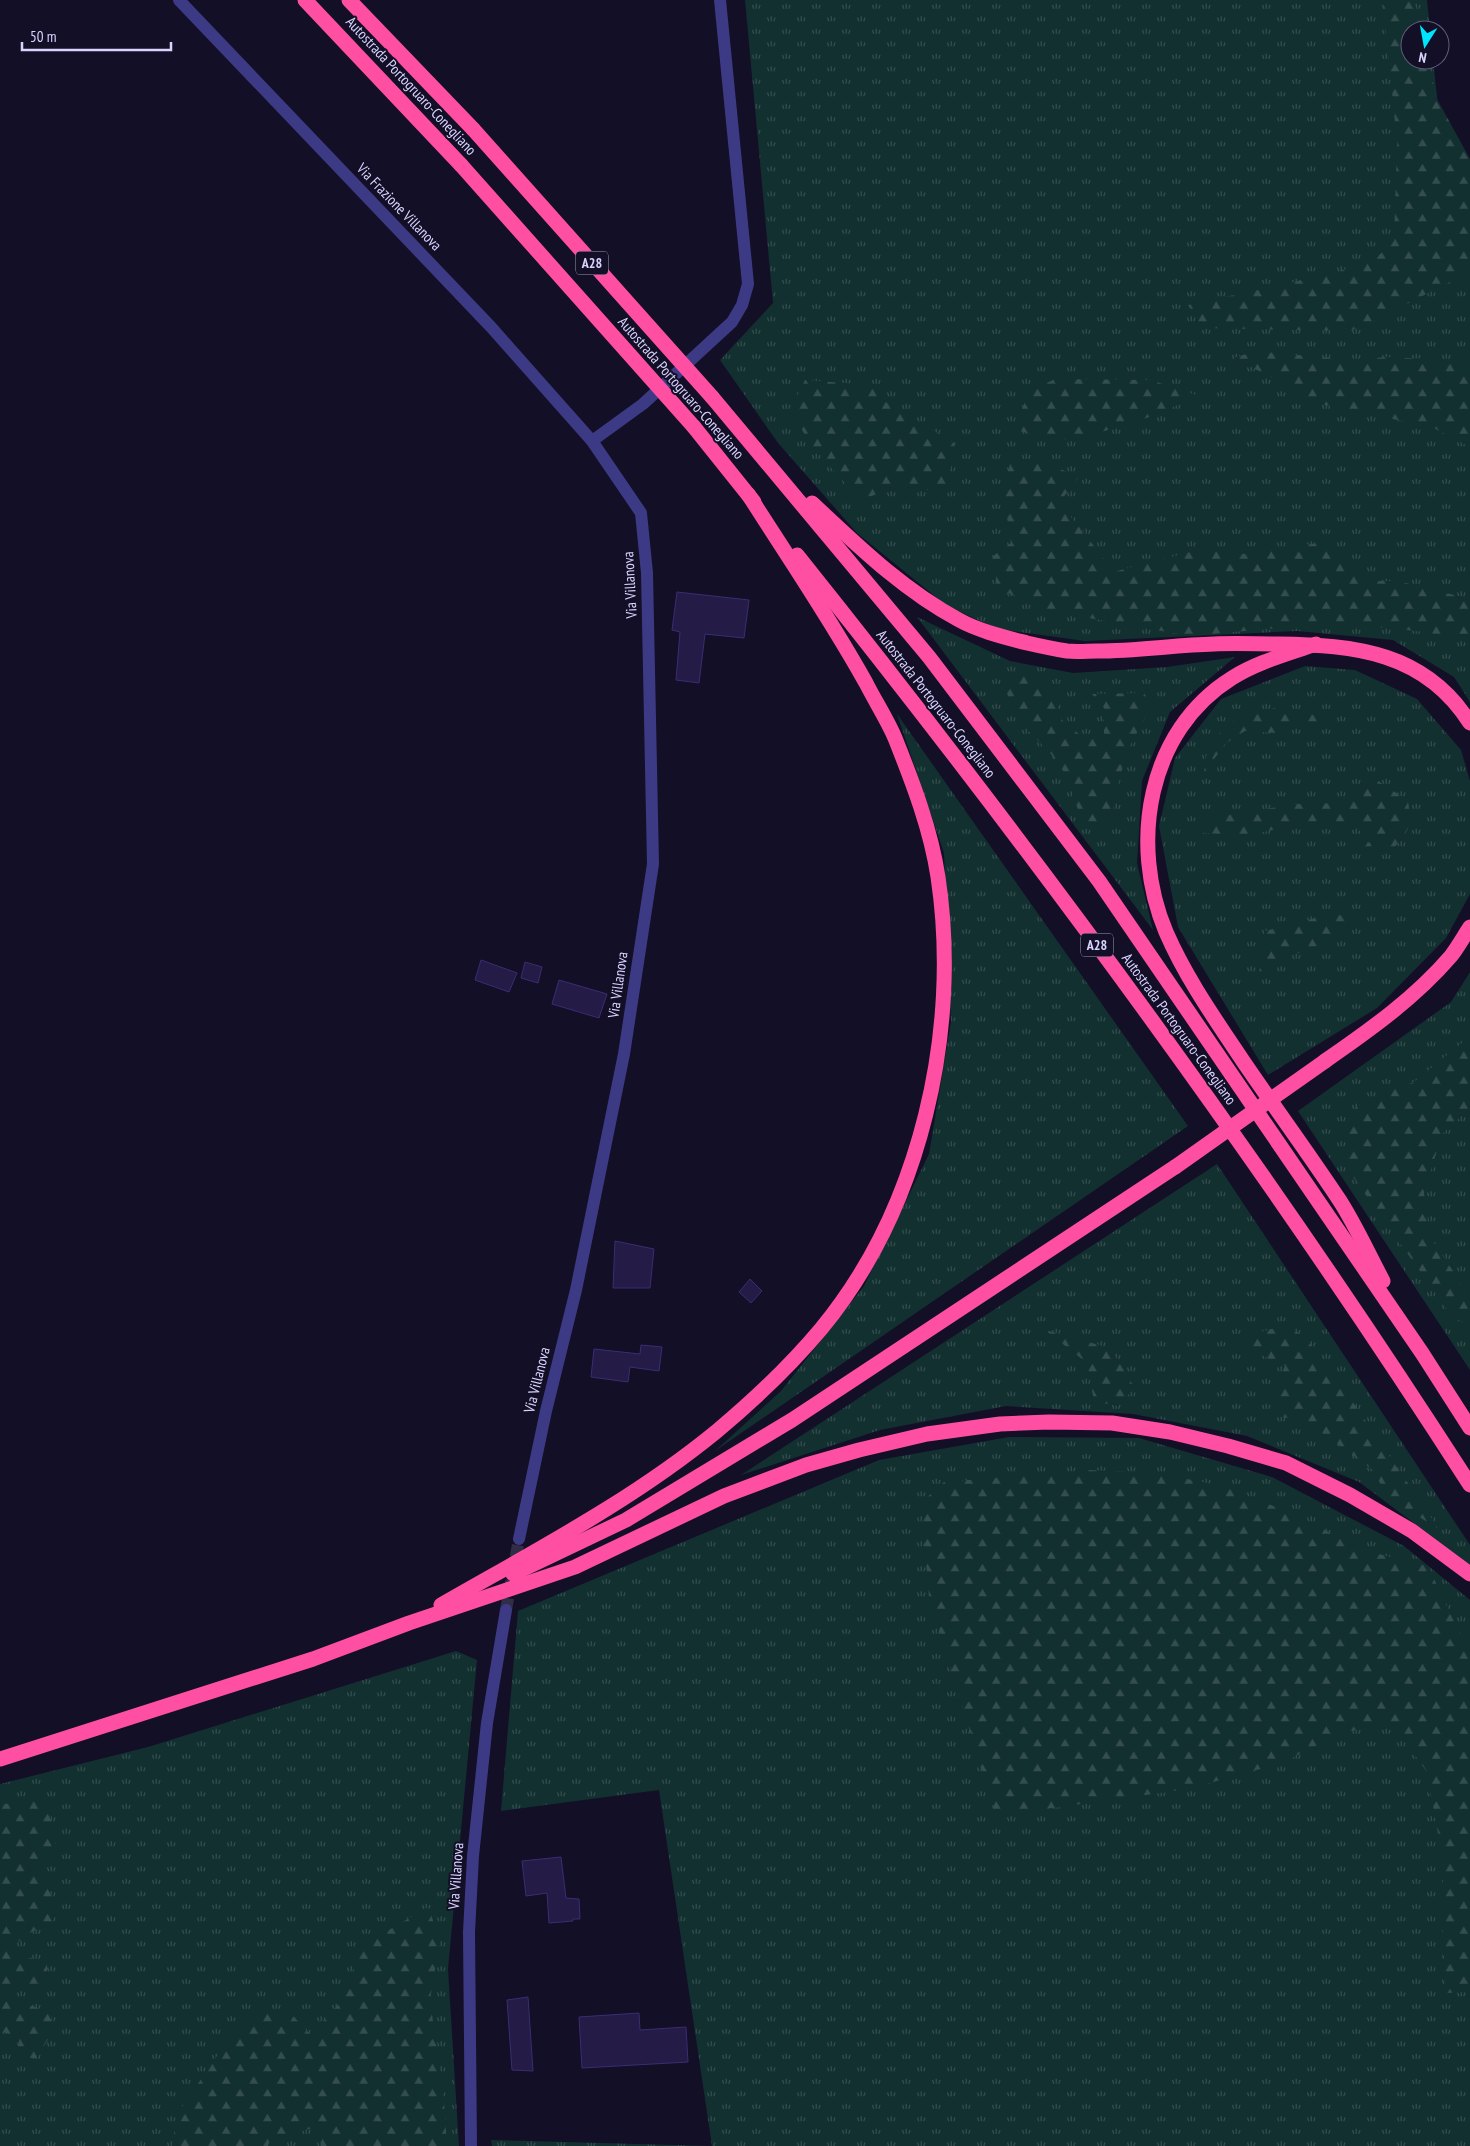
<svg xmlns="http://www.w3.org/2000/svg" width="1470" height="2146" font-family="'PT Sans Narrow',sans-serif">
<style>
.grass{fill:url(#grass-tufts)}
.forest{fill:url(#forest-firs)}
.building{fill:#241b47;stroke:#3b2d73}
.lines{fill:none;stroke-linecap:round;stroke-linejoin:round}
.minor-tunnel{stroke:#312d47;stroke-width:12;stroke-dasharray:12 6;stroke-linecap:butt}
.minor{stroke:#3d3a85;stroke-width:12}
.highway{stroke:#ff4fa3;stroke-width:15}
.highway-bridge{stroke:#ff4fa3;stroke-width:15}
.labels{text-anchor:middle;stroke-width:4;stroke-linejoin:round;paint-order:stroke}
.shield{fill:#130f26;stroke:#9e99be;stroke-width:1}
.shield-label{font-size:14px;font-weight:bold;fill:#d9d4ff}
.street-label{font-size:15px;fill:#d9d4ff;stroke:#130f26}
</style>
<defs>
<pattern id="grass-tufts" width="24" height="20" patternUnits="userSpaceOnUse" patternTransform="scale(1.25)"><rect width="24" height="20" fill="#12302f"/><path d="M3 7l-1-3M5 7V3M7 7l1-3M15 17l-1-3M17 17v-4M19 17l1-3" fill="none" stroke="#344d4e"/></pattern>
<pattern id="forest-firs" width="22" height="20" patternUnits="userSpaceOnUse" patternTransform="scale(1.25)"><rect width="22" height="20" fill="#12302f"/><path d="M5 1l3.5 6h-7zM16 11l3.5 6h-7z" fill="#344d4e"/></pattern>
</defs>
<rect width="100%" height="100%" fill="#130f26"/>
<g class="grass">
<polygon points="745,0 1427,0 1430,30 1410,30 1410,60 1433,60 1449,207 1470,209 1470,702 1454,677 1393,640 1297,631 1085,641 998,629 947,606 857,533 778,443 720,360 773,303"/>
<polygon points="917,617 1010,661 1073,673 1167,667 1235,657 1170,712 1142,781 1137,863 1153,930"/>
<polygon points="1305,666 1355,670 1417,699 1461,750 1470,781 1470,894 1446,938 1377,1008 1268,1075 1178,927 1159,826 1175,758 1221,699"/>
<polygon points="897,714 1188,1126 715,1451 781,1391 864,1286 929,1154 951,1022 944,853"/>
<polygon points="1470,972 1470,1370 1298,1111 1451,1002"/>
<polygon points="1217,1164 1470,1545 1470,1565 1359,1482 1247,1436 1133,1414 1006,1406 880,1430 741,1475"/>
<polygon points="1009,1437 1139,1438 1272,1477 1404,1546 1470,1600 1470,2146 492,2146 491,2140 712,2146 659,1790 501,1811 518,1611 879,1460"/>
<polygon points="456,1651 477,1660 448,1969 459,2146 0,2146 0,1784 148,1747"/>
</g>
<g class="forest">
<polygon points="1383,0 1414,0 1421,30 1410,30 1410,60 1428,60 1437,99 1470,159 1470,264 1461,276 1372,322 1350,331 1202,328 1188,305 1335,273 1377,257 1394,241 1397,143"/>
<polygon points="1255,351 1353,360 1387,357 1470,361 1470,447 1432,427 1325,405 1234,358"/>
<polygon points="1056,379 1151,380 1199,396 1144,419 1088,436 1055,441 1013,429 1031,389"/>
<polygon points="805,380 882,386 884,401 954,443 947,495 906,484 860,500 809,443 791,409"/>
<polygon points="1042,459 1078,478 1059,503 1082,530 1113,572 1198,550 1246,554 1331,541 1370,581 1398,581 1470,599 1470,642 1426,632 1334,623 1190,636 1044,610 998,588 992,557 1011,543 1004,495 1010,463"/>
<polygon points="1017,670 1055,699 1062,720 1085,739 1104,734 1104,708 1092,694 1144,693 1152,705 1126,753 1114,803 1112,827 1084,827 1066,775 1051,754 1018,720 1004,685"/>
<polygon points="1282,706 1339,722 1290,722 1276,733 1245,731 1225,744 1204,773 1208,743 1235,720"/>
<path d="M1377,780L1408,801C1412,828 1409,831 1391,851L1362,849L1370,841L1355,826L1310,821L1246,836L1191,832L1216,817L1297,804L1343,803Z"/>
<polygon points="1335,913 1352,920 1346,935 1293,955 1259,974 1265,931"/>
<polygon points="1470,1032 1470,1108 1442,1134 1424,1193 1430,1237 1455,1274 1470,1302 1470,1323 1454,1319 1348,1170 1346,1144 1347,1114 1368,1099 1414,1082 1463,1042"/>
<polygon points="1286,1325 1305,1337 1350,1398 1439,1529 1388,1498 1373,1470 1306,1421 1275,1416 1277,1385 1285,1366 1244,1347 1235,1339"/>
<polygon points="1045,1330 1110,1348 1135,1388 1117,1406 1094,1401 1087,1363"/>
<polygon points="1090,1470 1158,1473 1222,1486 1301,1517 1362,1550 1428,1566 1459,1632 1470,1643 1470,1992 1446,1993 1441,1903 1444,1868 1427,1772 1392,1723 1341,1733 1282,1763 1188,1789 996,1816 929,1597 921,1503 944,1482"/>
<polygon points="47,1797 56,1848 36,1873 57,1902 53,1921 26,1935 10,1950 47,1964 47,1983 10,1986 7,2000 32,2006 52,2014 49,2038 36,2058 18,2058 19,2037 0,2031 0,1805"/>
<polygon points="428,1907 440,1939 430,2000 444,2101 447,2146 321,2146 323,2126 271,2138 268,2146 172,2146 177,2114 228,2040 253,2011 292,2015 312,2036 346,1995 351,1974 365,1944"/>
</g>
<g class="building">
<polygon points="677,592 749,600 744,638 705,634 699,683 676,680 680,632 672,630"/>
<polygon points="481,960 517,973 509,992 475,980"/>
<polygon points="525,962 542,967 538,983 521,978"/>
<polygon points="559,980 607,994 599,1018 552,1004"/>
<polygon points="615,1241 654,1249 650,1288 613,1288"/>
<polygon points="750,1279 762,1291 751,1303 739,1292"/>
<polygon points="641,1345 662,1347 659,1371 630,1367 628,1382 591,1377 594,1349 640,1354"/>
<polygon points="561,1857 566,1898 579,1899 580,1919 573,1919 573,1921 549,1923 547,1893 526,1896 522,1861"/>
<polygon points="528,1997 533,2071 512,2070 507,2000"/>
<polygon points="639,2013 640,2030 686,2027 688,2062 582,2068 579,2017"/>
</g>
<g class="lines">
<polyline class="minor-tunnel" points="506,1610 519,1539"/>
<g class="minor">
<polyline points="179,0 491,327 592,441 641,513 647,573 653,864 624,1054 576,1290 546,1411 519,1539"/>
<polyline points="592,441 643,404 732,322 742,305 748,284 720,0"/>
<polyline points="471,2146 469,1932 473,1856 487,1723 506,1610"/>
</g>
<g class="highway">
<polyline points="305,0 461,165"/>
<polyline points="349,0 473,129"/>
<polyline points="712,397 929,657 1099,881 1422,1353 1470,1428"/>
<polyline points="694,427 754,502"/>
<path d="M812,503C858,546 903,590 959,620C979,631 1004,637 1027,643C1040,646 1054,649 1067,651C1077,652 1088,651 1097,651C1137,651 1175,645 1214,644C1235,643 1257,644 1278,644C1355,645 1425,652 1470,723"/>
<path d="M797,555C1036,854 1263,1162 1470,1485"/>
<path d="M1316,644C1288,654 1257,662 1232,678C1147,731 1129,844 1166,932C1186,978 1215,1019 1243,1061C1275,1108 1309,1154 1340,1201C1356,1226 1369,1255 1383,1281"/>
<path d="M1325,1061C1370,1030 1416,997 1451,956C1458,947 1464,936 1470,927"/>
<polyline points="513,1574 626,1520 792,1420 1175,1167"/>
<path d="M441,1605C535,1551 633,1500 717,1431C754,1400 790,1366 821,1329C921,1208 961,1030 938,877C931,830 913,783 895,738C887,719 875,701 866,683C830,618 788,557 748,494"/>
<polyline points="0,1759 313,1659 409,1623 575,1567 724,1496 806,1465 859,1450 927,1434 1000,1424 1049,1422 1112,1423 1170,1432 1228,1446 1286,1463 1350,1495 1412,1531 1470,1574"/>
</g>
<g class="highway-bridge">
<polyline points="473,129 712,397"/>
<polyline points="461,165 694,427"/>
<polyline points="1175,1167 1325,1061"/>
</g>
</g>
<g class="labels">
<g class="shield">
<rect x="576" y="251.5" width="32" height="23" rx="4"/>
<rect x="1081" y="933.5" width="32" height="23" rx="4"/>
</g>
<g class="shield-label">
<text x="592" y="268">A28</text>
<text x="1097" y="950">A28</text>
</g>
<g class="street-label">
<text transform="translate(411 86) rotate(47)" y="5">Autostrada Portogruaro-Conegliano</text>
<text transform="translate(399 207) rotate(46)" y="5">Via Frazione Villanova</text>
<text transform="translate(681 388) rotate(49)" y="5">Autostrada Portogruaro-Conegliano</text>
<text transform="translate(630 585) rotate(-93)" y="5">Via Villanova</text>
<text transform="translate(936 704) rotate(52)" y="5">Autostrada Portogruaro-Conegliano</text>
<text transform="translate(618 985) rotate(-82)" y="5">Via Villanova</text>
<text transform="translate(1179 1029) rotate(54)" y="5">Autostrada Portogruaro-Conegliano</text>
<text transform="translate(537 1380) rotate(-76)" y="5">Via Villanova</text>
<text transform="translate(456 1876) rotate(-86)" y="5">Via Villanova</text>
</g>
</g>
<g transform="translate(1425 45) rotate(191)"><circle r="24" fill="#130f26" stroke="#625e7d"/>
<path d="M0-4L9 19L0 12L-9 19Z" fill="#00e5ff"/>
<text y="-8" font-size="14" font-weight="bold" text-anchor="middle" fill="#d9d4ff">N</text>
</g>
<path d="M22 42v8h149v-8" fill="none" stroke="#d9d4ff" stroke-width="2.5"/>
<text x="30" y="42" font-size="15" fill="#d9d4ff" stroke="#130f26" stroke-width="4" paint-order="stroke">50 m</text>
</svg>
